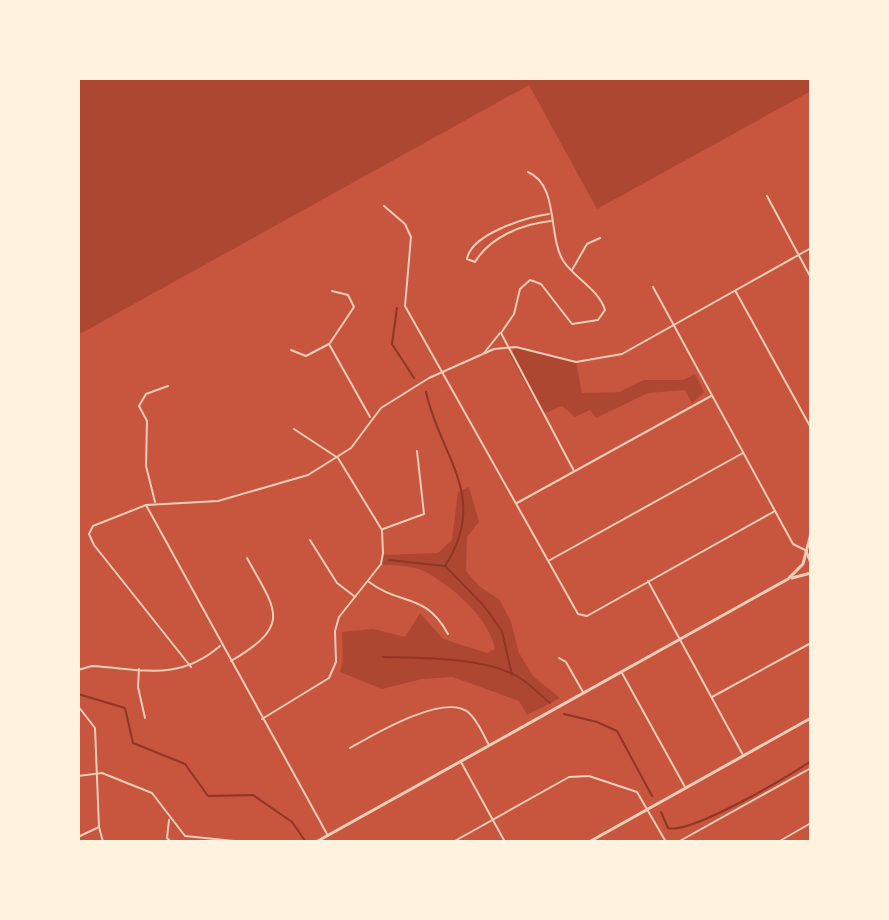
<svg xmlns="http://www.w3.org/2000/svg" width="889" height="920" font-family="'Fira Sans',sans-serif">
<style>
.green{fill:#ae4732}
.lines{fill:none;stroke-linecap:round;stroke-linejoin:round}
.stream{stroke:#8f3625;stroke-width:2}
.minor{stroke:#f1ccb7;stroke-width:2}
.tertiary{stroke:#f1ccb7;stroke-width:3}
</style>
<rect width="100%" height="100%" fill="#c8553d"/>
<g class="green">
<polygon points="78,78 811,78 811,91 597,209 529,85 78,335"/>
<polygon points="516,347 576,362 582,393 620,392 643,380 683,380 695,374 704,392 692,403 685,390 648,393 596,418 590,410 575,417 562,406 543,414 510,355"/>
<path d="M469,487L479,522L467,537L466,571L480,587L499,599L511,622L519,653L534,677L560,698L527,715L519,701L453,677L422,679L382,689L340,672L343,661L342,632L373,629L405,637L420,613L443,639L487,653L495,649C488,616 453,587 424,571C411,565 395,566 381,564L383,555L438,553L452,540L458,492Z"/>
</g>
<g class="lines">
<g class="stream">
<polyline points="397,308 392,344 414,378"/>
<path d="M426,392C440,457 490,496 445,566"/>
<polyline points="389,560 445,566 484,606 502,631 512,675"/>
<path d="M383,657C422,658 486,657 520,678C531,685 540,695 550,703"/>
<polyline points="78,694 125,708 133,743 185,764 208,796 253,795 292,822 306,842"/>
<polyline points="564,714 597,722 617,731 652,796"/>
<path d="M661,812L668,828C690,835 789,776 811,761"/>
</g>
<g class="minor">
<path d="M528,172C560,186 547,237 564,262C576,279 599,290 605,310L598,320L572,324L541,284L530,280L520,289L514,314L501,333L574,471"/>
<polyline points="767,196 811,278"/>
<polyline points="384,206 405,224 411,237 405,306 578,614 587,616 775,511"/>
<path d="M549,214C527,217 471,234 467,259L475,262C490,237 522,224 551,221"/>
<polyline points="572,270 587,244 600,238"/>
<polyline points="653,287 793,544 805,550"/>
<polyline points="736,292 811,428"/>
<polyline points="330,343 354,307 348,295 332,291"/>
<polyline points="291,350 306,356 329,344 370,417"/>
<polyline points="484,353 500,333"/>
<polyline points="155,502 146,466 147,421 139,406 146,394 168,386"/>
<polyline points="517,503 711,396"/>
<polyline points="146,505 327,834"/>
<polyline points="383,529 424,514 417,451"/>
<polyline points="310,540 337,583 354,596"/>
<polyline points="550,560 743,453"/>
<polyline points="648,581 743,755"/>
<path d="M369,582C401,606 425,592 448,634"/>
<polyline points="559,658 566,662 583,692"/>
<path d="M231,661C292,625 277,612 247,558"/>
<polyline points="191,667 94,545 89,534 93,526 146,505 218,501 308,475 351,448 381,408 429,378 494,349 516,347 576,362 622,354 811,248"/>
<polyline points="139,669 138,687 145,718"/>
<path d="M78,670L92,666C143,669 178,682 220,646"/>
<polyline points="622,673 685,787"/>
<polyline points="712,697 811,643"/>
<polyline points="78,706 95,728 99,827 103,842"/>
<polyline points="262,719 329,678 336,662 335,631 339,617 381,564 383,553 382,530 338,458 294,429"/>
<path d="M350,748C373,735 443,693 468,712C478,720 483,735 489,745"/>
<polyline points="461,762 505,842"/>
<polyline points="78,776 102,773 152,793 185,836 244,842"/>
<polyline points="169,820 167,838 171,842"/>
<polyline points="78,837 99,827"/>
<polyline points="453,842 569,777 589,776 637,792 666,842"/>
<polyline points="678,842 811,768"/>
<polyline points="778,842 811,823"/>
</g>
<g class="tertiary">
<polyline points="806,551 811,563"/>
<polyline points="792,578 811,573"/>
<polyline points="316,842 788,579 803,564 811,533"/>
<polyline points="589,842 811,718"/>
</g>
</g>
<rect width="889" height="920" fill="none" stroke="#fff3e0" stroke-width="160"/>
</svg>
